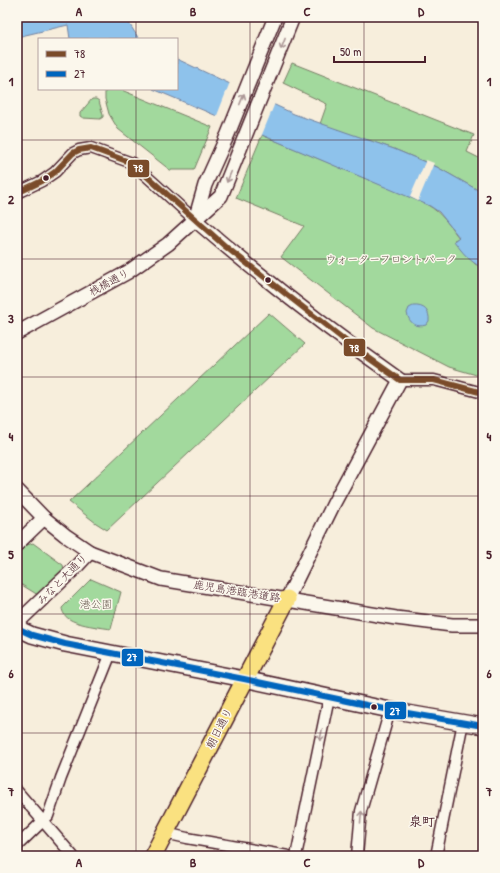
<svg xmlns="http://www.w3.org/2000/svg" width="500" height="873" font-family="'Patrick Hand','Klee One',sans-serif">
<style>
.green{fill:#a2d99d;stroke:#767c64}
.water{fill:#8ec2eb;stroke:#73819e}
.pier{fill:#f7eedc}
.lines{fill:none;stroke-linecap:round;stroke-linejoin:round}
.minor-casing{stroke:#4a1f2b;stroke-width:13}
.tertiary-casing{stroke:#4a1f2b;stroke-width:16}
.secondary-casing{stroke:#4a1f2b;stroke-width:18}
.trunk-casing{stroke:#4a1f2b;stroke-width:20}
.minor{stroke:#fbf7ec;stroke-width:10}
.tertiary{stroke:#fbf7ec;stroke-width:13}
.secondary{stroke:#fbf7ec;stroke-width:15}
.trunk{stroke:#fae180;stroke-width:17}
.bus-1-casing{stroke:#fbf7ec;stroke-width:9}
.bus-2-casing{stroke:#fbf7ec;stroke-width:9}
.bus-1{stroke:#7a4b2a;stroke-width:6}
.bus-2{stroke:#0065bd;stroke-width:6}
.oneway{stroke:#ab9695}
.grid{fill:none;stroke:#4a1f2b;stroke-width:1;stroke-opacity:0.55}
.bus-dot{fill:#4a1f2b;stroke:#fbf7ec;stroke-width:1.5}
.labels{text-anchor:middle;stroke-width:3;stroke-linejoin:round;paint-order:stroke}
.park-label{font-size:11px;fill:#64574d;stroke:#fbf7ec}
.street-label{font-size:11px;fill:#4a1f2b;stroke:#fbf7ec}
.quarter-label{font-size:13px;font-weight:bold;fill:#4a1f2b;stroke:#fbf7ec}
.line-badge{stroke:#fbf7ec;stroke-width:1.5}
.badge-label{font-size:11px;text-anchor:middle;font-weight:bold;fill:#fff}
.neatline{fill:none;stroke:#4a1f2b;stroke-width:1.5}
.grid-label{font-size:13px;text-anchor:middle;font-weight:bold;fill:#4a1f2b}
</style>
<rect width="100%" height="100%" fill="#f7eedc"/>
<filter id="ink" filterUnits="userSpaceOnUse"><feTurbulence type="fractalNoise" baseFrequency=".025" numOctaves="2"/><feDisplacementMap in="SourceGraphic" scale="8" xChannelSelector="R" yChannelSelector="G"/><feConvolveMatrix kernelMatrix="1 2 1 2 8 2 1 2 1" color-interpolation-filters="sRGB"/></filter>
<g filter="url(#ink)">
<g class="green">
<polygon points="292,63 474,135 467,152 483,160 483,193 437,167 394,149 320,124 327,104 283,83"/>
<polygon points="105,89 119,89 212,127 194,170 170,170 118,129 109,114 105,99"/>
<polygon points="92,99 96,99 99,101 103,115 103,117 100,119 83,118 80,116 80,113"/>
<path d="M262,135L420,201C440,210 446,221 459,238L454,240L475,264L483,268V377L449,367L373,328L281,257L304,226L236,198Z"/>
<polygon points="269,313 305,344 107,530 96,523 69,502"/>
<polygon points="33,543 63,565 64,570 38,595 17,582 17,554 27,545"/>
<path d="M91,579L121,592L111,629C100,627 70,625 64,614C63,612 62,610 62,608Z"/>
</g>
<g class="water">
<polygon points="17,17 125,17 139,39 70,39 68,25 17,37"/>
<path d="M177,59L294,114L394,149L437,167L483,193V268C470,262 462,252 454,241L459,237L439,212L430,206L153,89H177Z"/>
<path d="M413,306C424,305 430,311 429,321L426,325C416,328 409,323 407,313L409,308Z"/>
</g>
<g class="pier">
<polygon points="230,82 275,103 261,137 216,118"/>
<polygon points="426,160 434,163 418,201 410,197"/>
</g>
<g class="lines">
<defs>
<g id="minor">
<polyline points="17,193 42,181 55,172 73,153 79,150 91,148 132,163 195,220"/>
<polyline points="400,380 434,380 483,393"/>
<polyline points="17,791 73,856"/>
<polyline points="165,833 187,838 288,856"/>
<polyline points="17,846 48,816 61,778 111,653"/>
<polyline points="296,856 329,697"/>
<polyline points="357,856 361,811 390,710"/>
<polyline points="436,856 463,722"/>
</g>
<g id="tertiary">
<path d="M195,220C260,276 329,330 400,380L334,503L287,599"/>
<polyline points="195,220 205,185 228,134 275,17"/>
<polyline points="17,333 128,272 168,244 221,196 293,17"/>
<polyline points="17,490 44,518 65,535 90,552 161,579 396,618 452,625 483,625"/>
<polyline points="17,544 44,518"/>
<polyline points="17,623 75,568 90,552"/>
</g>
<polyline id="secondary" points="17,628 32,635 65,644 244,679 390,710 483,726"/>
<polyline id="trunk" points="153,856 287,599"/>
</defs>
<use href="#minor" class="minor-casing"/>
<use href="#tertiary" class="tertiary-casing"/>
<use href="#secondary" class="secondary-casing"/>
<use href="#trunk" class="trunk-casing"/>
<use href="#minor" class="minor"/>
<use href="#tertiary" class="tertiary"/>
<use href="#secondary" class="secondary"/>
<use href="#trunk" class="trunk"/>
<defs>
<polyline id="bus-1" points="17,193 42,181 55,172 73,153 79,150 91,148 132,163 226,247 356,349 400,380 434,380 483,393"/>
<polyline id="bus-2" points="17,628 32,635 65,644 244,679 390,710 483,726"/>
</defs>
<use href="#bus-1" class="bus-1-casing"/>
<use href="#bus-2" class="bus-2-casing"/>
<use href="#bus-1" class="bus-1"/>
<use href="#bus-2" class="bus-2"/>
</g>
<defs><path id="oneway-shaft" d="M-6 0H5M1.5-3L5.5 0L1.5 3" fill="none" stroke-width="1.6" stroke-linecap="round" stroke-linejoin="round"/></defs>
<g class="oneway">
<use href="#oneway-shaft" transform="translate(283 44) rotate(111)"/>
<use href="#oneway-shaft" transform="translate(242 99) rotate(-68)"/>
<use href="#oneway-shaft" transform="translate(229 177) rotate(113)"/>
<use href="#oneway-shaft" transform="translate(321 735) rotate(102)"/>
<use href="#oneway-shaft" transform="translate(361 817) rotate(-85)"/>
</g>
</g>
<path class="grid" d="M136,17V39M250,17V856M364,17V856M136,89V856M17,140H483M17,259H483M17,377H483M17,496H483M17,614H483M17,733H483"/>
<g class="bus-dot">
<circle cx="46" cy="178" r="3.5"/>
<circle cx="268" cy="280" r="3.5"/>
<circle cx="374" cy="707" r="3.5"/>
</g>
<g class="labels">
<g class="park-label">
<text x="391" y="263">ウォーターフロントパーク</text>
<text x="96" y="608">港公園</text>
</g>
<g class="street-label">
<text transform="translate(109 282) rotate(-29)" y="4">桟橋通り</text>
<text transform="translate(62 579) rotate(-45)" y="4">みなと大通り</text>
<text transform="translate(237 591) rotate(9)" y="4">鹿児島港臨港道路</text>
<text transform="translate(219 728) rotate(-63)" y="4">朝日通り</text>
</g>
<g class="quarter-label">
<text x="422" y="826">泉町</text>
</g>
</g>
<g class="line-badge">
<rect x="127" y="159" width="23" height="19" rx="4" fill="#7a4b2a"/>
<rect x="343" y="338" width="23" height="19" rx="4" fill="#7a4b2a"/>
<rect x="121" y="648" width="23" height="19" rx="4" fill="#0065bd"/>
<rect x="384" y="701" width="23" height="19" rx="4" fill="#0065bd"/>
</g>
<g class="badge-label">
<text x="138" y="172">78</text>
<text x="354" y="352">78</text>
<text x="132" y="661">27</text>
<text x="395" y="715">27</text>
</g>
<rect width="500" height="873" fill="none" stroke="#fbf7ec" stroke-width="44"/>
<rect x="38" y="38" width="140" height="52" fill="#fbf7ec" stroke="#b4a19f"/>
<rect x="46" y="51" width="20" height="6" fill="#7a4b2a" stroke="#b4a19f"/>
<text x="74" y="58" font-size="12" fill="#4a1f2b">78</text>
<rect x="46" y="71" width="20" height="6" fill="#0065bd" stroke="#b4a19f"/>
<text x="74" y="78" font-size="12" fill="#4a1f2b">27</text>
<path d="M334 56v6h91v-6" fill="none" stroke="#4a1f2b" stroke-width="2"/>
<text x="340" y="56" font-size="12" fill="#4a1f2b" stroke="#fbf7ec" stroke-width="3" paint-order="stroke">50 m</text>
<rect x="22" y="22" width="456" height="829" class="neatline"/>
<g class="grid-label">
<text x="79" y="16">A</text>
<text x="193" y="16">B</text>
<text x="307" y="16">C</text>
<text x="421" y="16">D</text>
<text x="11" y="86">1</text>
<text x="489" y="86">1</text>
<text x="11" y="204">2</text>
<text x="489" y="204">2</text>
<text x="11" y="323">3</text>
<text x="489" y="323">3</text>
<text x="11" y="441">4</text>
<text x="489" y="441">4</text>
<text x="11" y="559">5</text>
<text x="489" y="559">5</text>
<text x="11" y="678">6</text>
<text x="489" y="678">6</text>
<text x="11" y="796">7</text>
<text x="489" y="796">7</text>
<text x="79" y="867">A</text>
<text x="193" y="867">B</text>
<text x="307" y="867">C</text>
<text x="421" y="867">D</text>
</g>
</svg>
